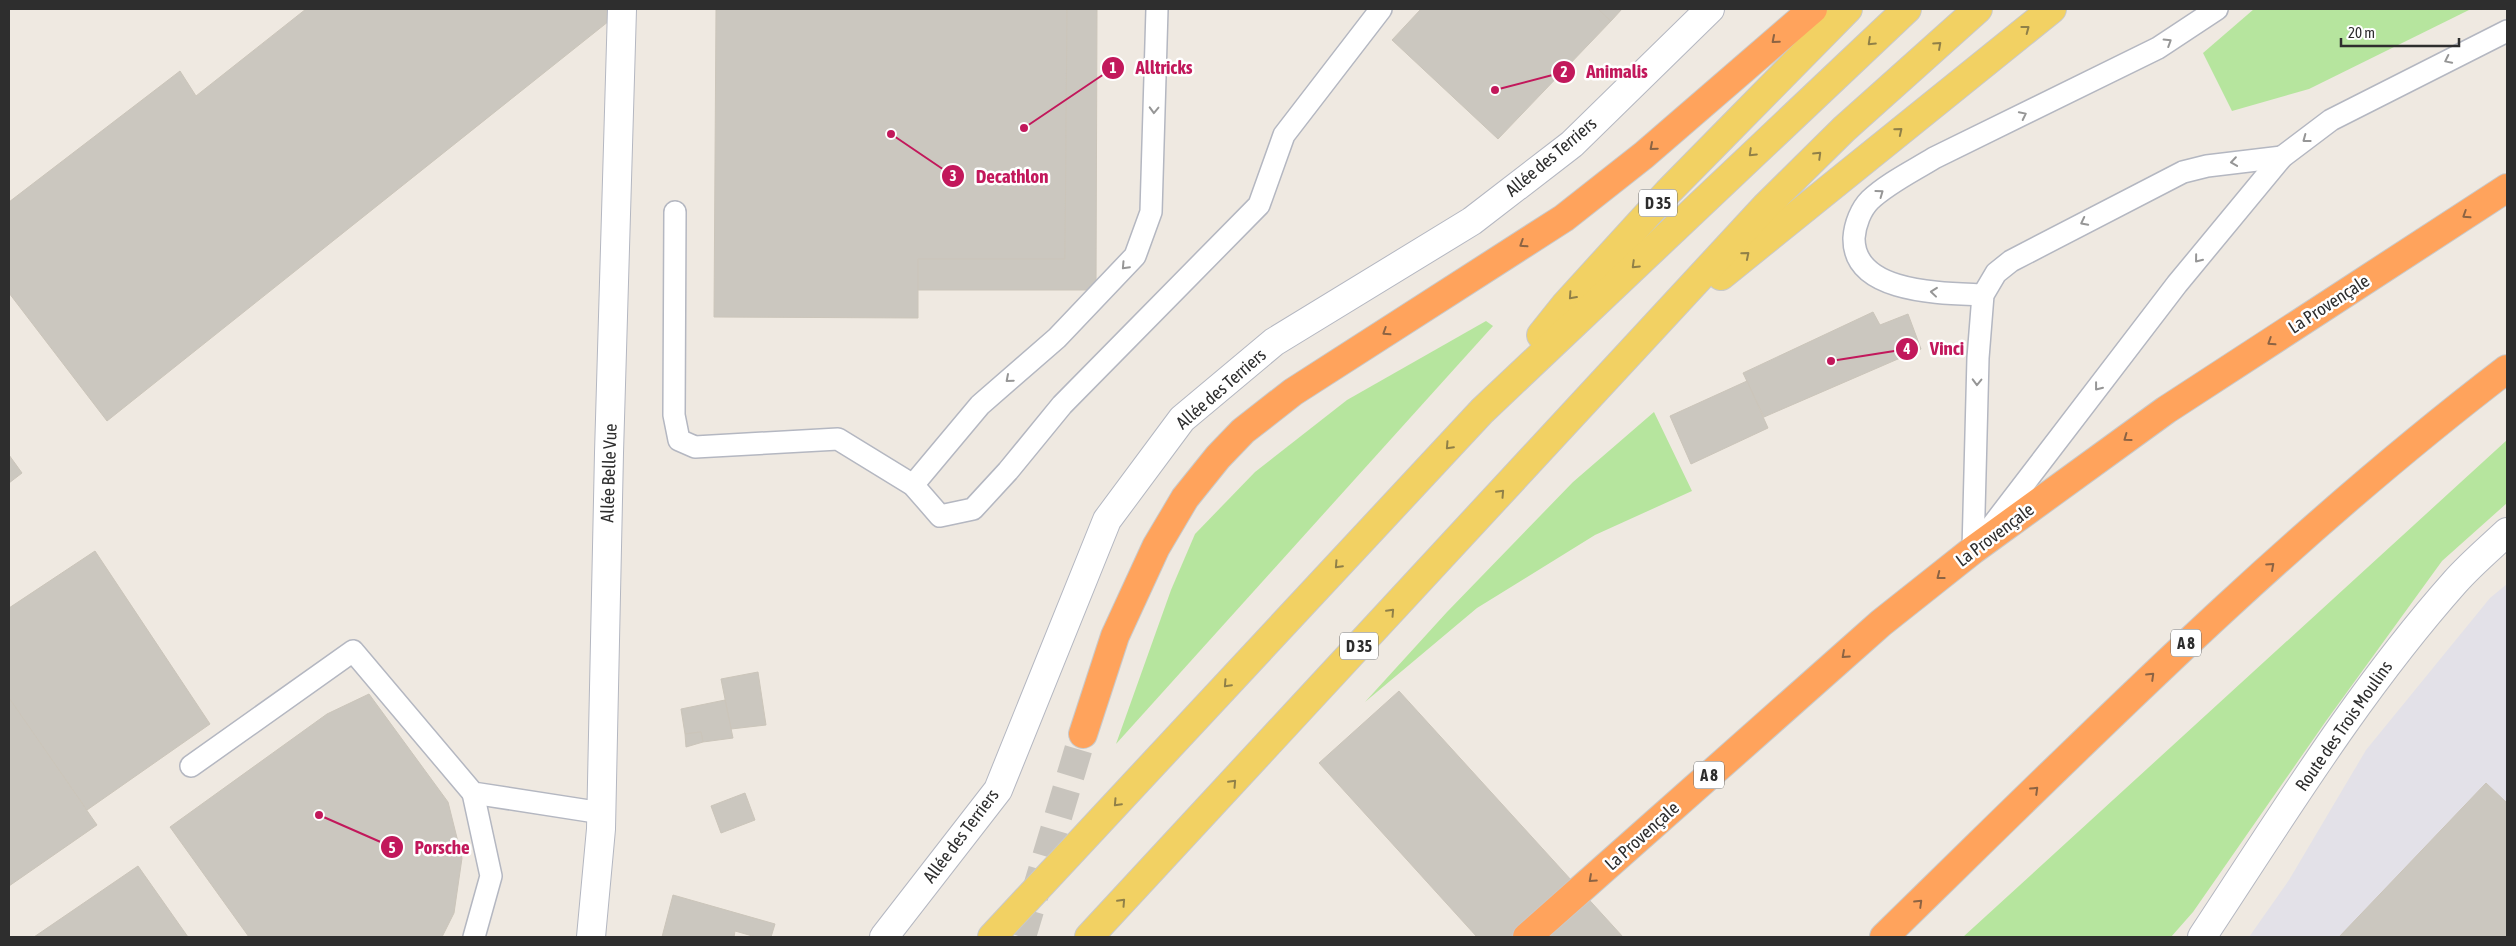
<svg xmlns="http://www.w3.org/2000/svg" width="2516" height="946" font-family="'Asap Condensed',sans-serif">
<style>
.industrial{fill:#e3e1e8}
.green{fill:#b6e59e}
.building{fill:#cbc7bf;stroke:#cbc5ba}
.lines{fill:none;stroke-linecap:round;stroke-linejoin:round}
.motorway-tunnel{stroke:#c8c4bd;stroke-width:28;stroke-dasharray:28 14;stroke-linecap:butt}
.service-casing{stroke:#b4b7c1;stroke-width:24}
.minor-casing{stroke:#b4b7c1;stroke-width:30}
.tertiary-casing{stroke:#b4b7c1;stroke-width:30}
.primary-casing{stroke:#c9c9c9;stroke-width:30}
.motorway-casing{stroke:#c9c9c9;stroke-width:30}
.service{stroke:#fff;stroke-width:21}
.minor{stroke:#fff;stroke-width:28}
.tertiary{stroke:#fff;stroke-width:28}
.primary{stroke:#f2d163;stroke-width:28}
.motorway{stroke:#ffa35c;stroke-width:28}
.oneway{stroke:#908048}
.oneway2{stroke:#8c6343}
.oneway3{stroke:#969696}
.labels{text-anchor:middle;stroke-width:5;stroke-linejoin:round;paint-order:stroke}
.shield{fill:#fff;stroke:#6d6d6d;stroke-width:1}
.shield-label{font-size:16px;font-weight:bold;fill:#2e2e2e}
.street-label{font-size:18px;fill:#2e2e2e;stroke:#fff}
.leader{fill:none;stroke:#c2185b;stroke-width:2}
.callout-dot{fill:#c2185b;stroke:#fff;stroke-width:2}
.mark-label{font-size:15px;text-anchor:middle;font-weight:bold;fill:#fff}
.callout-label{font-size:19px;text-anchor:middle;font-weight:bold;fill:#c2185b;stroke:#fff;stroke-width:5;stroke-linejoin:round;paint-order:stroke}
</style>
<rect width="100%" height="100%" fill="#efe9e1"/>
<polygon class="industrial" points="2507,584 2507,937 2249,937 2289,880 2366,750 2490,598"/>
<g class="green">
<polygon points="2254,9 2471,9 2309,89 2232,111 2203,53"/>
<polygon points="1486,321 1493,326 1116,744 1171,590 1195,534 1255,472 1347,400"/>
<polygon points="1654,412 1692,491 1595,535 1477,608 1365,702 1447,612 1573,482"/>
<polygon points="2507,440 2507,503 2442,561 2326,721 2193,912 2171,937 1963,937"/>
</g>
<g class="building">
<polygon points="306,9 608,9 609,21 107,421 9,293 9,202 180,71 196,96"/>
<polygon points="716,9 1067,9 1065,259 918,259 918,318 714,317"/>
<polygon points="1067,9 1097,9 1096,290 918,290 918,259 1065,259"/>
<polygon points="1421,9 1598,9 1611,21 1498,139 1392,40"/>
<polygon points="1598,9 1622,9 1611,21"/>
<polygon points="1873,312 1880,325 1908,314 1921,349 1764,417 1743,373"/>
<polygon points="1747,381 1768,428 1691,464 1670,416"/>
<polygon points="9,455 22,473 9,483"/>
<polygon points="95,551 210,724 87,810 9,698 9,608"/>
<polygon points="758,672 766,725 731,729 721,679"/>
<polygon points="1399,691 1623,937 1477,937 1319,763"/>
<polygon points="369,694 448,802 462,858 454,913 442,937 249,937 170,827 327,714"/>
<polygon points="9,698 97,825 9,886"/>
<polygon points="725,700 733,738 703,742 701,732 685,734 681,709"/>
<polygon points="701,732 703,742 686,747 685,734"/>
<polygon points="2486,783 2507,803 2507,937 2339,937"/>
<polygon points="745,793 755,820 721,833 711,806"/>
<polygon points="138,866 188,937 34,937"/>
<polygon points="673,895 775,924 771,937 756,937 735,931 734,937 662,937"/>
</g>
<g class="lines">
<polyline class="motorway-tunnel" points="1022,937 1083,734"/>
<defs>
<g id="service">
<polyline points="675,212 674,415 679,440 695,447 838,439 913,485 940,516 973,509 1008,471 1062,405 1259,205 1284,135 1381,9"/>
<path d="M1983,295C1943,293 1853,294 1854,238C1855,224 1861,209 1870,200C1888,183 1913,171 1934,158L2158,48L2217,9"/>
<polyline points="913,485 980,405 1057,338 1135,256 1151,212 1157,9"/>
<polyline points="1985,535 2177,284 2282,157 2331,120 2507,31"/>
<polyline points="1973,550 1978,358 1983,295 1996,273 2011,261 2183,172 2207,166 2282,157"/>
<polyline points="191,766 353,651 473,793 602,813"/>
<polyline points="473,793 491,876 474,937"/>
</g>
<g id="minor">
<polyline points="591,937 601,829 609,453 622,9"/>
<polyline points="884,937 998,790 1107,520 1182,419 1274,342 1472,221 1572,144 1710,9"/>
</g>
<path id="tertiary" d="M2202,937C2282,816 2359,690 2455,582C2471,564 2490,548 2507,532"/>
<g id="primary">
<polyline points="1721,276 2052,9"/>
<polyline points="1541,335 1565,305 1668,192 1848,9"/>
<polyline points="992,937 1482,411 1907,9"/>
<polyline points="1089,937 1765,207 1844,129 1978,9"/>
</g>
<g id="motorway">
<polyline points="1083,734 1115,636 1156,547 1185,498 1218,457 1243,431 1293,392 1564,218 1644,155 1813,9"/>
<polyline points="1527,937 1881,623 1973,550 2166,410 2507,188"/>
<path d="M1884,937C2085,741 2283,540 2507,369"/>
</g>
</defs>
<use href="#service" class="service-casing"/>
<use href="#minor" class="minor-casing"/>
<use href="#tertiary" class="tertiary-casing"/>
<use href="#primary" class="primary-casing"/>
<use href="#motorway" class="motorway-casing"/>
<use href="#service" class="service"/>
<use href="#minor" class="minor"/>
<use href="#tertiary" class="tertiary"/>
<use href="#primary" class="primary"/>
<use href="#motorway" class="motorway"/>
</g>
<defs><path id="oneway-chevron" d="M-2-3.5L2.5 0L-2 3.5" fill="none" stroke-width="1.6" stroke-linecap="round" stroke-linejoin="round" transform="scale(1.25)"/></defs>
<g class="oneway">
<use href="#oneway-chevron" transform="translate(2026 29) rotate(-37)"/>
<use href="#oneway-chevron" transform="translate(1871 42) rotate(137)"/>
<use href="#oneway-chevron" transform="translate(1938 45) rotate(-42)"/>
<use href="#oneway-chevron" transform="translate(1899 131) rotate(-39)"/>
<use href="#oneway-chevron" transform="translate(1752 153) rotate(136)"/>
<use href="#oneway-chevron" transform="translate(1818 155) rotate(-44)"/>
<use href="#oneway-chevron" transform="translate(1746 255) rotate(-40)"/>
<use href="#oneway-chevron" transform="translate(1635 265) rotate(136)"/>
<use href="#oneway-chevron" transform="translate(1572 296) rotate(132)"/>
<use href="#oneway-chevron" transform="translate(1449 446) rotate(133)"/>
<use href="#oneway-chevron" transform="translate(1501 493) rotate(-47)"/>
<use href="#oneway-chevron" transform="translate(1338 565) rotate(133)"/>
<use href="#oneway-chevron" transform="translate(1391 612) rotate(-47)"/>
<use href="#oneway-chevron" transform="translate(1227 684) rotate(133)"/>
<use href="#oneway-chevron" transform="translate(1233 783) rotate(-47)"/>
<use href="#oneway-chevron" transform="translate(1117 803) rotate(133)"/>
<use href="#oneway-chevron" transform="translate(1122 902) rotate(-47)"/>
</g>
<g class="oneway2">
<use href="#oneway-chevron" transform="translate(1775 40) rotate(139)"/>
<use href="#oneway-chevron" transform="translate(1653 147) rotate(139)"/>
<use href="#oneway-chevron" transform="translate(2466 215) rotate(147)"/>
<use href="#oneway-chevron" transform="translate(1523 244) rotate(147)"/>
<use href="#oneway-chevron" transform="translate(1386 332) rotate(147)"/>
<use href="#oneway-chevron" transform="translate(2271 342) rotate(147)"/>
<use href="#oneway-chevron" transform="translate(2127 438) rotate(144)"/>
<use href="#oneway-chevron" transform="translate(2271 566) rotate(-42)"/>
<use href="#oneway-chevron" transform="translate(1940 576) rotate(142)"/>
<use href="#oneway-chevron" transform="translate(1845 655) rotate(138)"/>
<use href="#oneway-chevron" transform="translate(2151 676) rotate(-44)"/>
<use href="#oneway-chevron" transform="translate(2035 790) rotate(-44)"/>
<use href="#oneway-chevron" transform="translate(1592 879) rotate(138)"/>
<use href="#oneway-chevron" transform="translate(1919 903) rotate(-44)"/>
</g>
<g class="oneway3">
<use href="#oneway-chevron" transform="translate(2168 42) rotate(-32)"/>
<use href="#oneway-chevron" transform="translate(2448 60) rotate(154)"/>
<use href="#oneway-chevron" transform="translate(1154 110) rotate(92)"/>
<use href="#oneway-chevron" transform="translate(2023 115) rotate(-26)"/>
<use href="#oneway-chevron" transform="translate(2306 139) rotate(143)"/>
<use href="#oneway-chevron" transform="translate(2234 162) rotate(172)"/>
<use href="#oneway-chevron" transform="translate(1880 193) rotate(-36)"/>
<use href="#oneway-chevron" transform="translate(2084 222) rotate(153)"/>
<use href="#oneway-chevron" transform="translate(2198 259) rotate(129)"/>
<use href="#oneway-chevron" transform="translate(1125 266) rotate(133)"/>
<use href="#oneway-chevron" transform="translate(1934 292) rotate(-174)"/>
<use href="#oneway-chevron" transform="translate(1009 379) rotate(139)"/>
<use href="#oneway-chevron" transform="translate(1977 382) rotate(91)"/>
<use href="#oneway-chevron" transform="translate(2098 387) rotate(128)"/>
</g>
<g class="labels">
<g class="shield">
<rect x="1639" y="189.5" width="38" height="27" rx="4"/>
<rect x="2171" y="629.5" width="30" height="27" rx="4"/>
<rect x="1340" y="632.5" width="38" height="27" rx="4"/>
<rect x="1694" y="761.5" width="30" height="27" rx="4"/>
</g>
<g class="shield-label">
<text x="1658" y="209">D 35</text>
<text x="2186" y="649">A 8</text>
<text x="1359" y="652">D 35</text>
<text x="1709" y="781">A 8</text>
</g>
<g class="street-label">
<text transform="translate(1551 157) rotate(-40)" y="6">Allée des Terriers</text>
<text transform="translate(2329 304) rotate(-33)" y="6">La Provençale</text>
<text transform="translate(1221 389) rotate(-41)" y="6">Allée des Terriers</text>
<text transform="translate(609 473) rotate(-88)" y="6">Allée Belle Vue</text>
<text transform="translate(1995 535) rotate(-37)" y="6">La Provençale</text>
<text transform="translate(2344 726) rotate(-55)" y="6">Route des Trois Moulins</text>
<text transform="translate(961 836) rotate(-53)" y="6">Allée des Terriers</text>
<text transform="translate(1642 836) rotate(-42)" y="6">La Provençale</text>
</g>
</g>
<path class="leader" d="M1024 128L1113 68M1495 90L1564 72M891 134L953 176M1831 361L1907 349M319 815L392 847"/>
<g class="callout-dot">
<circle cx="1024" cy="128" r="5"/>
<circle cx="1495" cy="90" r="5"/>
<circle cx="891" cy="134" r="5"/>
<circle cx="1831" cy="361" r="5"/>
<circle cx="319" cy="815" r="5"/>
<circle cx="1113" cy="68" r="12"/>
<circle cx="1564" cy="72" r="12"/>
<circle cx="953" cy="176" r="12"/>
<circle cx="1907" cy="349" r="12"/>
<circle cx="392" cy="847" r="12"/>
</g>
<g class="mark-label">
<text x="1113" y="73">1</text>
<text x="1564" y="77">2</text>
<text x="953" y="181">3</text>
<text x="1907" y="354">4</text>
<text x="392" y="853">5</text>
</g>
<g class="callout-label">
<text x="1164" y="74">Alltricks</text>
<text x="1617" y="78">Animalis</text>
<text x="1012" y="183">Decathlon</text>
<text x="1947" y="355">Vinci</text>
<text x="442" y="854">Porsche</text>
</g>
<rect width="2516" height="946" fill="none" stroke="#2e2e2e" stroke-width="20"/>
<path d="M2341 38v8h118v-8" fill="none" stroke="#2e2e2e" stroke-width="2.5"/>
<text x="2348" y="38" font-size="15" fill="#2e2e2e" stroke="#ffffff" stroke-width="4" paint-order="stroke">20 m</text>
</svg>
